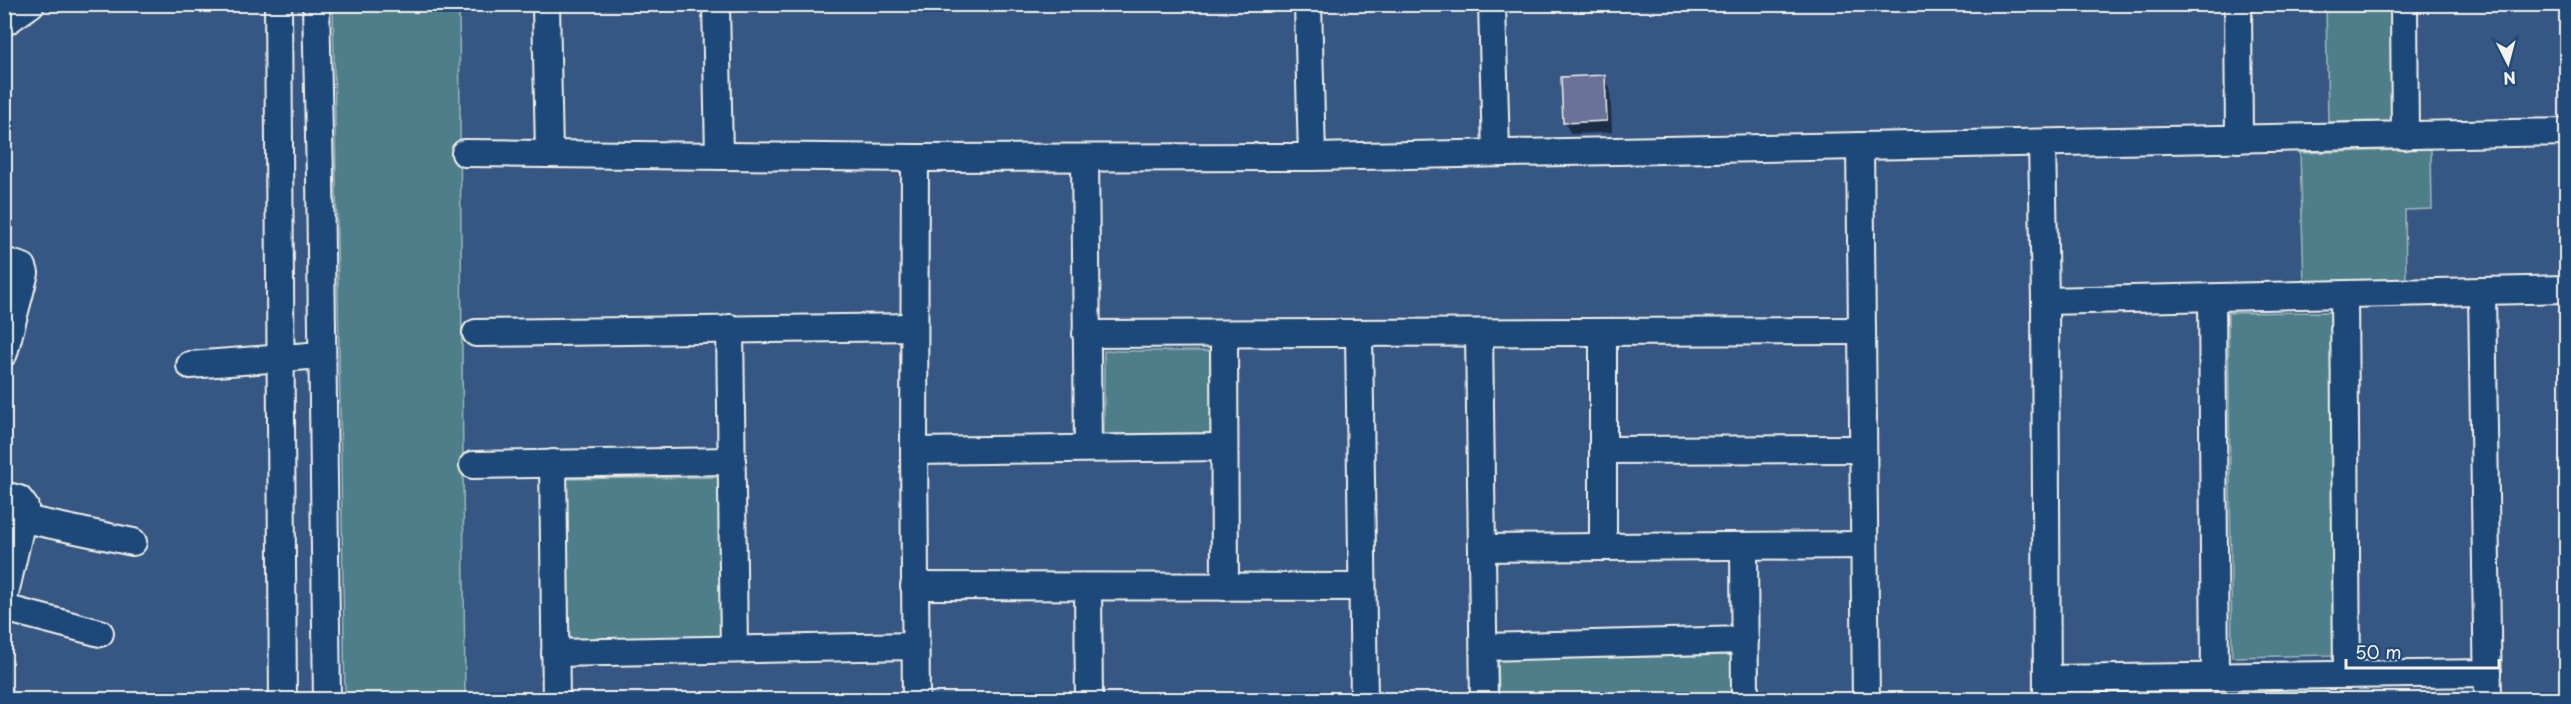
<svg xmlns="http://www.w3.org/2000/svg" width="2571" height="704" font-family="'Playpen Sans',sans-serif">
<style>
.green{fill:#4d7e89;stroke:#a0b8b8;stroke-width:1.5}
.shadow{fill:#0007}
.building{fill:#6a729a;stroke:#f4f1e8;stroke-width:1.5}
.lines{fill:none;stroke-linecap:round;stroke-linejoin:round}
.minor-casing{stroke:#f4f1e8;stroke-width:30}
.minor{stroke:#1f4a7a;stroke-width:26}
</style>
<rect width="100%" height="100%" fill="#365684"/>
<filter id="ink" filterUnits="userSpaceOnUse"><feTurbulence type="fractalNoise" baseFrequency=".0167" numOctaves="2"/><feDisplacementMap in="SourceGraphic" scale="12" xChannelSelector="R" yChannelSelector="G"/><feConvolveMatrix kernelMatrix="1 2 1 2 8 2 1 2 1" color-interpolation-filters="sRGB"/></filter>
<g filter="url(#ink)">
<g class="green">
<polygon points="333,5 459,5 465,699 345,699"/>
<polygon points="2326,5 2392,5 2394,121 2328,122"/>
<polygon points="2431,149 2432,209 2405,210 2406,281 2304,284 2300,153"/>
<polygon points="2332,312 2335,655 2232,657 2228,313"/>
<polygon points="1104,351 1210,351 1211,433 1104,434"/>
<polygon points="719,477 721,640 560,641 558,479"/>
<polygon points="1733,655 1734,699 1499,699 1498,660"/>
<rect x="2219" y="686" width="108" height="13"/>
</g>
<polygon class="shadow" points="1604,77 1610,88 1612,132 1571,134 1565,123 1562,79"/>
<polygon class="building" points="1605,75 1607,121 1563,123 1561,77"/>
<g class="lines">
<defs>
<g id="minor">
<polyline points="278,4 283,700"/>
<polyline points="316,4 320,178 327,700"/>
<polyline points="546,4 549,154"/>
<polyline points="716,4 719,156"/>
<polyline points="1308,4 1312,157"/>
<polyline points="1492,4 1496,152"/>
<polyline points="2238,4 2239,139"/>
<polyline points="2404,4 2405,136"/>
<polyline points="4,23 31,4"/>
<polyline points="2042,143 2045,301 2047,700"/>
<polyline points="1860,146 1866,700"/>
<polyline points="465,153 915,158 1312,157 2566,132"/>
<polyline points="915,158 914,451 916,700"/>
<polyline points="1085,158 1088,448"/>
<polyline points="4,261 23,267 25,273 4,353"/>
<polyline points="2482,292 2488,700"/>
<polyline points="2344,295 2347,675"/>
<polyline points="2212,298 2215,677"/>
<polyline points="2045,301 2566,289"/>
<polyline points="730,328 734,648"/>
<polyline points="1603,332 1603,547"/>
<polyline points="476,333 914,327"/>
<polyline points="1359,333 1364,700"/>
<polyline points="1479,333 1484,700"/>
<polyline points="1086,334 1862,331"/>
<polyline points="1224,334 1225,587"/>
<polyline points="190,365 322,355"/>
<polyline points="1603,450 1863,449"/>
<polyline points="914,451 1224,447"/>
<polyline points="553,463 556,700"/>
<polyline points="473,465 732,461"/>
<polyline points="4,495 19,499 25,507 4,598"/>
<polyline points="24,519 133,542"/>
<polyline points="1744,546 1745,700"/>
<polyline points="1482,548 1864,545"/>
<polyline points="914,586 1362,587"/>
<polyline points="1088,587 1089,700"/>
<polyline points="4,608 100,633"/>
<polyline points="1484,647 1745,640"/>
<polyline points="555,653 915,646"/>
<polyline points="2047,679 2488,673"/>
</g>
</defs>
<use href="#minor" class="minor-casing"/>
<use href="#minor" class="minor"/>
</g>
</g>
<rect width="2571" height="704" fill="none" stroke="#1f4a7a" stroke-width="24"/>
<rect x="12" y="12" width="2547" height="680" fill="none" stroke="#f4f1e8" stroke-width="2" filter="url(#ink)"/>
<g transform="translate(2508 63) rotate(174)" stroke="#1f4a7a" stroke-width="4.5" paint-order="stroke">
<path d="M0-4.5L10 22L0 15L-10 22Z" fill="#f4f1e8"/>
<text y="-9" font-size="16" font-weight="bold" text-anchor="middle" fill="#f4f1e8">N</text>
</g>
<path d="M2346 659v9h153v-9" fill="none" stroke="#f4f1e8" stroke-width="3"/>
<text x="2355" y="659" font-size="18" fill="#f4f1e8" stroke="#1f4a7a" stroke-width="4.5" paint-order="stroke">50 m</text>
</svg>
